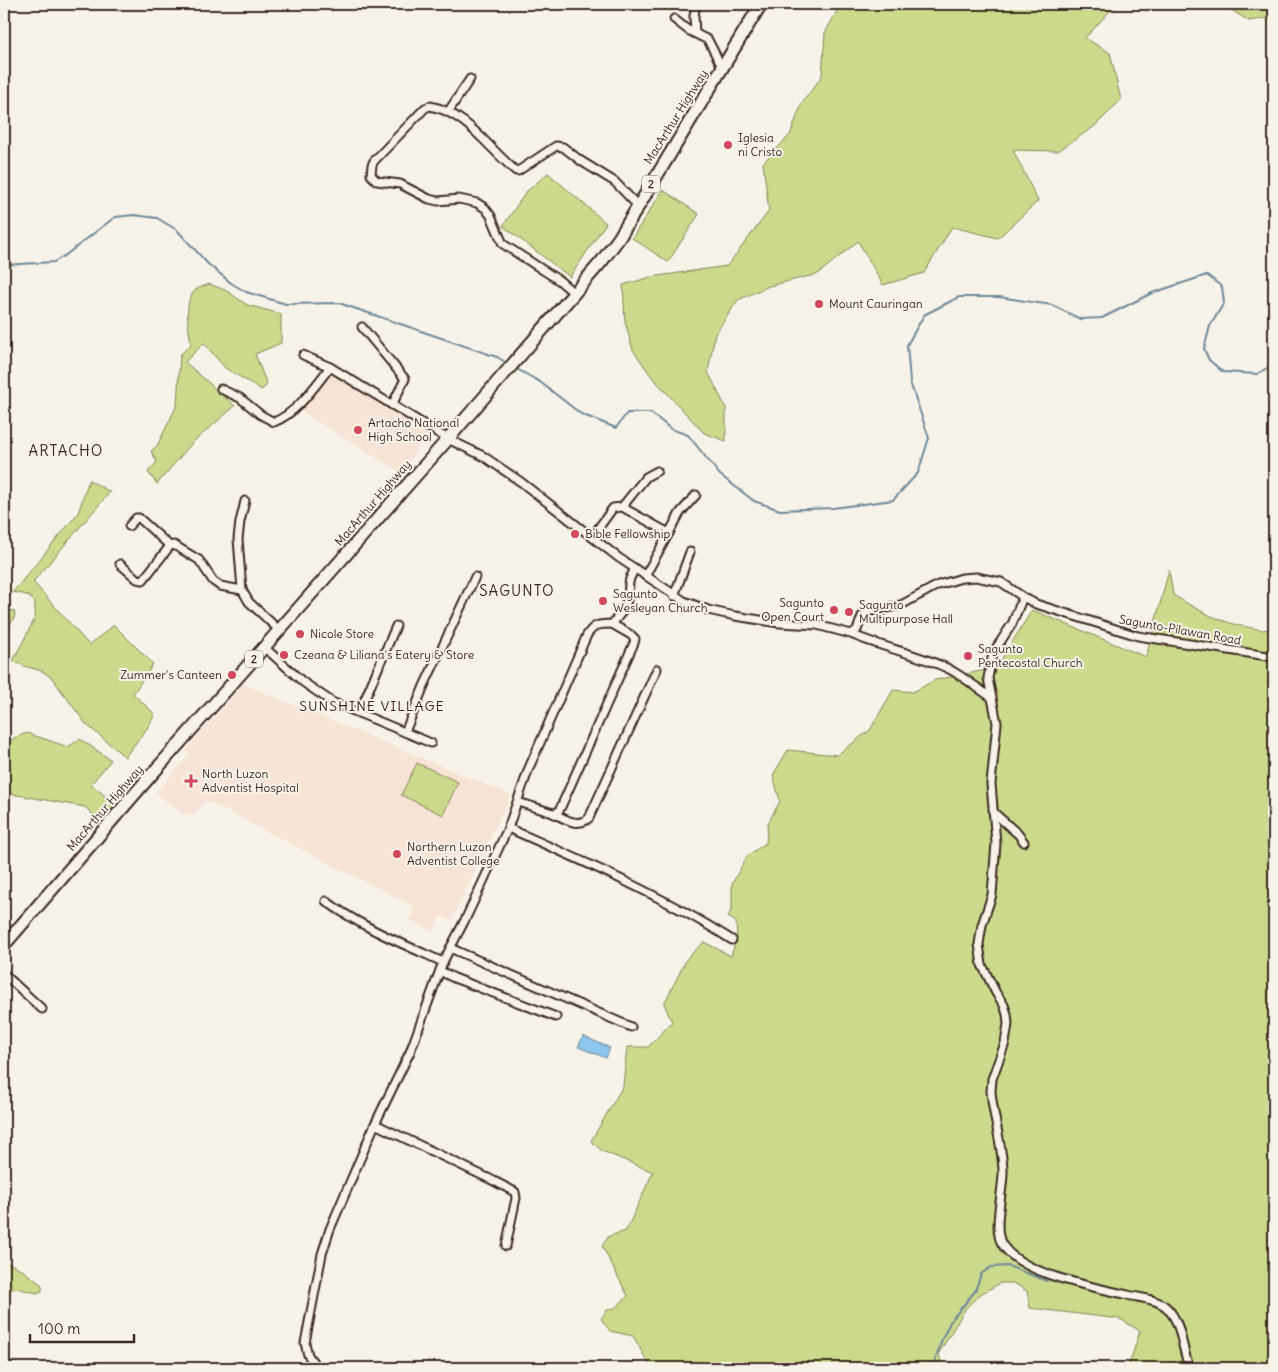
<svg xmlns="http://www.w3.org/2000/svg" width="1278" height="1372" font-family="Delius,sans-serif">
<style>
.built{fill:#f7e4d5}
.green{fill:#ccda8e;stroke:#848256}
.water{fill:#8ec7ed;stroke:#6d889a}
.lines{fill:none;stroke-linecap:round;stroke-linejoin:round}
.stream{stroke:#6d889a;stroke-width:2}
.minor-casing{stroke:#3b2a1e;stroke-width:11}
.trunk-casing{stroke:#3b2a1e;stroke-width:15}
.minor{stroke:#f7f3e8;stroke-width:7}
.trunk{stroke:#f7f3e8;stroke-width:11}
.poi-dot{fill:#d1495b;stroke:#f7f3e8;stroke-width:2}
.labels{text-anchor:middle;stroke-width:4;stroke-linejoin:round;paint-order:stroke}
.shield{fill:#f7f3e8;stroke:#73665b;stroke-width:1}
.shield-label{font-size:11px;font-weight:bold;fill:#3b2a1e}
.street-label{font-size:12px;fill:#3b2a1e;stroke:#f7f3e8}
.poi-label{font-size:12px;fill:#3b2a1e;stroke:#f7f3e8;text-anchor:start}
.neighbourhood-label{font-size:14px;letter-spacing:1px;fill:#3b2a1e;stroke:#f7f3e8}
.quarter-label{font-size:15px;letter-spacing:1px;fill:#3b2a1e;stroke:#f7f3e8}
</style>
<rect width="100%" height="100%" fill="#f7f3e8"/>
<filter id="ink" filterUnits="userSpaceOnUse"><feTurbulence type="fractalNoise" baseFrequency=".02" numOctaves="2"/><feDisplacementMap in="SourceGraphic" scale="10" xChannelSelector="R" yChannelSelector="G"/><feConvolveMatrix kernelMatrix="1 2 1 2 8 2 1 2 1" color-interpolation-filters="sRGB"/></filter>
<g filter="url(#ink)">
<g class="built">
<polygon points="333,372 430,430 402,473 299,410 327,373"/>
<polygon points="243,684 511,795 451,921 440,916 433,932 409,920 415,907 205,800 194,814 183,814 156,793 190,754 185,751"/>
</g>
<g class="green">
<polygon points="841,4 1124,4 1113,8 1085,38 1110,53 1121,100 1095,126 1058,151 1013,150 1038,201 998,238 952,227 924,273 883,285 858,241 818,274 769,286 738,300 715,334 708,372 726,408 726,441 704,433 652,377 633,350 625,322 623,285 651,277 727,266 769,211 763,163 790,135 802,103 822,76 825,33"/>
<polygon points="1222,4 1274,4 1274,17 1249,21"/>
<polygon points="548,173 606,223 570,277 503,226 526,192"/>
<polygon points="663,190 699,214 668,262 632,238"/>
<path d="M209,284L227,291L247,305L281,314V343L255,354L267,385L262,390L225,368L204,343L185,362L235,406L192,443L157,484L148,472L157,462L151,451L157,446L177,405L180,355L191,344C189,328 182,300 197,289C200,287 205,286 209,284Z"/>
<polygon points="89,480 110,492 33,582 89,645 114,625 153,664 133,694 155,714 148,727 125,757 86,724 52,678 42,671 24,666 13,661 35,618 35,602 27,595 13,592 78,513"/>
<path d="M1169,570L1173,595C1200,611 1220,623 1252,628C1261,630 1266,631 1274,627V1368H1128L1140,1331L1120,1319L1030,1308L1027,1291L1013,1283H1000L979,1295L966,1308L939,1353L942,1368H651L633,1336L610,1331L601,1319L607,1310L615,1308L628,1296L602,1246L609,1236L626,1231L653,1172L602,1151L591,1141L623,1086L627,1047H648L672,1022L664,1004L687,958L704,942L731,956L737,938L736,922L728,917L732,908V884L747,856L766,843L768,823L780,801L773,775L788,750L837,755L870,730L893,690L913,692L935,680L996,668L1032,610L1146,657Z"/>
<polygon points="4,610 14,611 15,616 4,635"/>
<polygon points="27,733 68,747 80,739 111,760 91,784 116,805 101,822 85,807 6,793 4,797 4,747 14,738"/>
<polygon points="417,763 458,782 443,815 401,795"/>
<polygon points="4,1261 21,1269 42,1285 42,1291 37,1293 16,1288 4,1292"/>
</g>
<polygon class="water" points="583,1036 610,1048 606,1058 578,1047"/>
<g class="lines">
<g class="stream">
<polyline points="4,265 54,262 67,254 115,217 134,215 157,218 177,230 208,264 231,283 246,292 286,304 339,303 497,357 507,363"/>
<polyline points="515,368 540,382 581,414 616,428 627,413 651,413 671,429 688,435 720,475 754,501 780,510 833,508 893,500 918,473 929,438 910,382 907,345 924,315 959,297 999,297 1052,305 1080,319 1102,318 1152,293 1207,275 1222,287 1224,303 1210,326 1204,349 1209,360 1223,372 1257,374 1274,364"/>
<polyline points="933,1368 942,1339 950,1322 975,1291 981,1274 991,1267 1008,1266 1047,1281"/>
</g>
<defs>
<g id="minor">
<polyline points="674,19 688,30 708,40 722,67"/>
<polyline points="695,33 694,16 696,4"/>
<polyline points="448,112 470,79"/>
<path d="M574,293L560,281L503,244L491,216L485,208L477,203L459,199L438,201L429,199L400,184L377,181L371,175L372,165L374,161L425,108L430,106C467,113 488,148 516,171H518L556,146L563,147L581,161L615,182L637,205"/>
<polyline points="362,327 405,379 392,405"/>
<polyline points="303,355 330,367 448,439 483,456 521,482 619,558 684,601 708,610 735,616 779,623 817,625 851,634 857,630 862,616 867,612 901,605 938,585 962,578 976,577 1001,582 1023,597 1036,604 1138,636 1274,657"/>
<path d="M221,389L240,398L261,415L274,422C297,413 315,386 330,367"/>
<polyline points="245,501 240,522 238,539 242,590 249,602 279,630"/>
<polyline points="622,507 669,533 680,513 696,495"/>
<polyline points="129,526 136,518 139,518 170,546"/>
<polyline points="592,537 613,508 622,507 646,477 657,471"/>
<polyline points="120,564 137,579 143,580 170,546 174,545 199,560 213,581 220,586 242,590"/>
<polyline points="645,576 669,533"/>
<polyline points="674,596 690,552"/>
<path d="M1023,597L1012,624L993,653L988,678L997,723L991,784L996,843L992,895L982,925L979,944L982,965L996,993L1004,1005L1007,1014L1008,1024L1005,1043L992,1079L991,1091C993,1117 1002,1143 1003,1170C1004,1188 993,1226 1001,1242C1016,1274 1095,1287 1128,1295C1140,1298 1158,1299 1167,1308C1183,1324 1181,1350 1190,1368"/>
<path d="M851,634C883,648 918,654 949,669C964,677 977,688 991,697"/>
<polyline points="264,647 303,682 332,702 431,743"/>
<polyline points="359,713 396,626"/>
<polyline points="405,732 424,686 475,577"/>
<polyline points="518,802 553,813 557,813 560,809 634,643 635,639 631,635 612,624"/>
<polyline points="993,812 1018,834 1024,842"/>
<path d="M553,813C565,819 578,828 589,818L657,669"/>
<path d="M508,828C583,861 663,896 732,940"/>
<path d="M326,901C361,927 403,944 443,962"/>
<polyline points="450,948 631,1027"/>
<polyline points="440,971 454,978 556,1017"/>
<polyline points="4,974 42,1009"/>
<polyline points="375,1124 492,1180 515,1192 516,1198 506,1246"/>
<path d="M317,1368L308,1355L305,1343L322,1254L330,1229L375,1124L410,1052L443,962L466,918L508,828L529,768L587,635C594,624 600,624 612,624C618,617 625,609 627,600C631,585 625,585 635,569"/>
</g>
<polyline id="trunk" points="4,945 146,781 448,439 602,261 619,238 761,4"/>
</defs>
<use href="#minor" class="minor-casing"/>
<use href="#trunk" class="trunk-casing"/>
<use href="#minor" class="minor"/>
<use href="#trunk" class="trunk"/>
</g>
</g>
<g class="poi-dot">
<circle cx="728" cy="145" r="5"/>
<circle cx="819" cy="304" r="5"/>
<circle cx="358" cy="430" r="5"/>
<circle cx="575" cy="534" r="5"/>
<circle cx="603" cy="601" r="5"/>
<circle cx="834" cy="610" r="5"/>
<circle cx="849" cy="612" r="5"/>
<circle cx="300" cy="634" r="5"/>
<circle cx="284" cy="655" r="5"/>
<circle cx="968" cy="656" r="5"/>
<circle cx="232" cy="675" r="5"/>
<path d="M188.5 773.5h5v5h5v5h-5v5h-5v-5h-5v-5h5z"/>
<circle cx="397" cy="854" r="5"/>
</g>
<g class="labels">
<g class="shield">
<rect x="642" y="175.5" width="18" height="17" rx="4"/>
<rect x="245" y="650.5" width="18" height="17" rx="4"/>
</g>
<g class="shield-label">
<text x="651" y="188">2</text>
<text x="254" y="663">2</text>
</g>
<g class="street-label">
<text transform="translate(676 117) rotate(-58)" y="4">MacArthur Highway</text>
<text transform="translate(373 503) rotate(-49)" y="4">MacArthur Highway</text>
<text transform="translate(1180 630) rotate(10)" y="4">Sagunto-Pilawan Road</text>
<text transform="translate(105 808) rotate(-49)" y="4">MacArthur Highway</text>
</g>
<g class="poi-label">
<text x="738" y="142">Iglesia<tspan x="738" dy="14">ni Cristo</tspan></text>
<text x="829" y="308">Mount Cauringan</text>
<text x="368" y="427">Artacho National<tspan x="368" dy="14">High School</tspan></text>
<text x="585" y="538">Bible Fellowship</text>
<text x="613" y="598">Sagunto<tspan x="613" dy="14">Wesleyan Church</tspan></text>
<text x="824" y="607" text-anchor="end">Sagunto<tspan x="824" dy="14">Open Court</tspan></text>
<text x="859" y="609">Sagunto<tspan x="859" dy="14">Multipurpose Hall</tspan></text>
<text x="310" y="638">Nicole Store</text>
<text x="978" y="653">Sagunto<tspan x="978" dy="14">Pentecostal Church</tspan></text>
<text x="294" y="659">Czeana &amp; Liliana's Eatery &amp; Store</text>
<text x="222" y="679" text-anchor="end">Zummer's Canteen</text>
<text x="202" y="778">North Luzon<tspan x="202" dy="14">Adventist Hospital</tspan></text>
<text x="407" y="851">Northern Luzon<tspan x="407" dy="14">Adventist College</tspan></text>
</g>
<g class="neighbourhood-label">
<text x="372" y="711">SUNSHINE VILLAGE</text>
</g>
<g class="quarter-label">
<text x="66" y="456">ARTACHO</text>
<text x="517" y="596">SAGUNTO</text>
</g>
</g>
<rect width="1278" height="1372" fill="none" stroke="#f7f3e8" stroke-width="20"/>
<rect x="10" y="10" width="1258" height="1352" fill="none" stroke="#3b2a1e" stroke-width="2" filter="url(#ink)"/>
<path d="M30 1334v8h104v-8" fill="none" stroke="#3b2a1e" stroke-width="2.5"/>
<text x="38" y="1334" font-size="15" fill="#3b2a1e" stroke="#f7f3e8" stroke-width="4" paint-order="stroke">100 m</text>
</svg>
